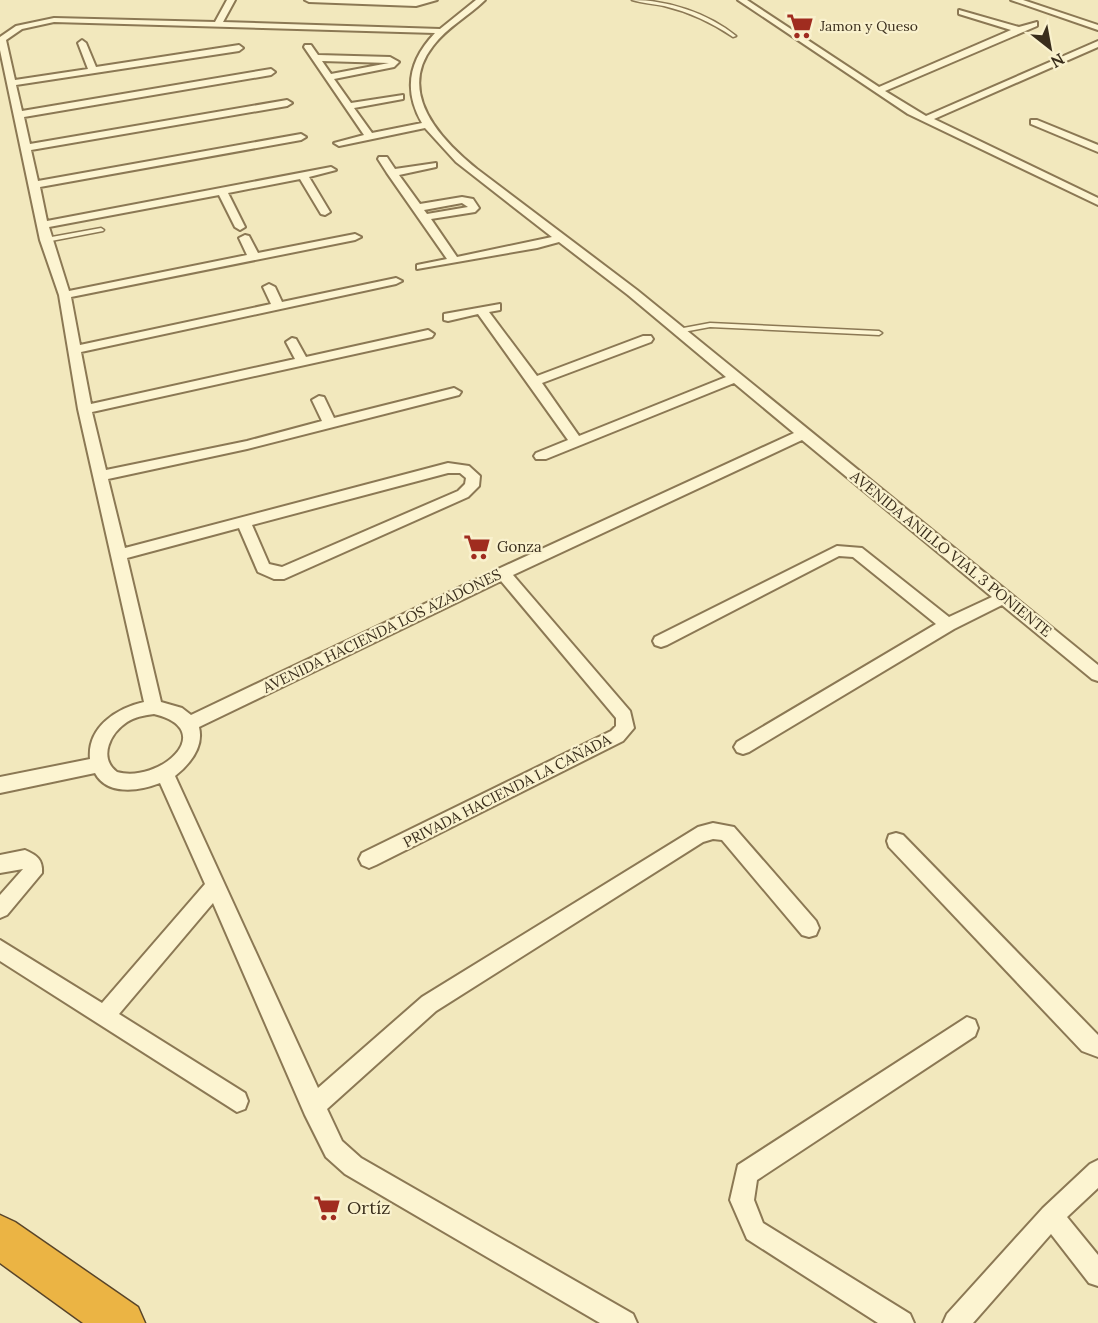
<svg xmlns="http://www.w3.org/2000/svg" width="1098" height="1323" font-family="Lora,serif">
<style>
.lines{fill:none;stroke-linecap:round;stroke-linejoin:round}
.service-casing{stroke:#8b7854;stroke-width:3}
.minor-casing{stroke:#8b7854;stroke-width:4}
.motorway-casing{stroke:#584429;stroke-width:3}
.service{fill:#fcf4d1;fill-rule:evenodd}
.minor{fill:#fcf4d1;fill-rule:evenodd}
.motorway{fill:#ebb444;fill-rule:evenodd}
.labels{text-anchor:middle;stroke-width:4.5;stroke-linejoin:round;paint-order:stroke}
.far-poi-label{font-size:14px;fill:#392d1b;stroke:#f9f1cd;text-anchor:start}
.poi-label{font-size:15px;fill:#392d1b;stroke:#f9f1cd;text-anchor:start}
.street-label{font-size:15px;fill:#392d1b;stroke:#f9f1cd}
.near-poi-label{font-size:18px;fill:#392d1b;stroke:#f9f1cd;text-anchor:start}
</style>
<rect width="100%" height="100%" fill="#f2e8bd"/>
<g class="lines">
<defs>
<g id="service">
<path d="M632,0C668,0 708,13 736,36L733,37C711,22 689,12 664,6C654,4 642,3 632,0Z"/>
<polygon points="101,228 104,230 103,231 46,242 43,240 46,238"/>
<polygon points="710,323 879,331 882,333 879,335 710,327 678,333 675,331 678,329"/>
</g>
<g id="minor">
<path d="M227,0H235L223,22L440,29L476,0H485C469,16 447,27 433,46C396,93 441,140 477,169L637,290L1098,665V681L1092,679L1002,605L954,629L749,752L743,754L737,752L734,747L737,742L936,624L853,557L839,556L667,645L661,647L655,645L653,641L655,637L837,546L862,548L949,617L992,597L802,440L513,575L630,711L634,728L623,741L376,865L369,868L362,865L359,859L362,853L611,731L616,726V718L501,581L199,727C204,747 190,764 175,776L318,1088L422,997L698,827L713,823L734,827L816,921L819,928L816,935L809,937L802,935L722,840L713,839L703,842L436,1011L327,1109L342,1141L361,1158L633,1314L637,1323H600L345,1174L326,1157L305,1115L213,903L119,1014L245,1093L248,1101L245,1109L237,1112L0,961V940L102,1003L205,884L160,783C140,791 107,796 95,773L0,793V777L90,759C87,727 117,708 144,702L78,409L59,295L40,240L0,50V37L16,26L54,18L215,22ZM54,22L435,33C409,60 403,90 422,123L372,133L354,108L403,99V95L351,103L334,79L394,67L399,62L390,57L318,55L311,45H305L304,47L364,135L334,143L339,146L425,128L456,162L552,237L457,257L431,219L475,212L479,208L473,199L462,197L420,204L399,175L436,167V163L395,169L387,157H379L378,159L387,173L447,259L417,265V269L537,248L559,242L628,295L726,377L579,436L542,383L651,342L653,339L651,336H643L537,376L489,312L500,310V304L444,314V320L448,321L478,314L568,440L536,453L534,456L536,459H546L734,383L794,433L498,569L191,715L182,708L161,702L127,558L239,528L258,572L274,579H284L468,497L479,486L480,476L469,466L448,463L125,548L108,479L247,449L459,395L461,392L454,388L334,418L324,397L319,396L312,400L322,421L247,441L106,470L92,412L432,337L434,334L428,330L306,357L296,339L292,338L286,342L295,359L91,404L81,352L396,284L402,281L396,278L282,302L275,287L269,284L263,287L271,304L80,345L71,297L355,240L361,237L355,234L258,253L249,236L245,235L239,238L247,255L69,291L49,227L219,195L235,227L240,230L245,227L228,193L300,179L321,214L325,215L330,212L309,177L336,170L331,167L47,221L40,187L301,140L306,137L301,134L38,181L31,150L287,106L292,103L287,100L30,144L24,117L271,75L275,72L271,69L22,111L16,85L239,51L243,48L239,45L96,67L86,43L82,40L78,43L88,69L15,80L6,40L22,29ZM322,61L389,63L331,74ZM462,203L468,207L427,214L424,210ZM448,473H460L466,478L465,484L458,491L282,567L269,564L252,525ZM154,714C220,730 159,784 117,772C98,758 110,733 127,722C135,717 145,715 154,714Z"/>
<polygon points="305,0 437,0 416,6 309,2"/>
<polygon points="738,0 747,0 879,87 1011,30 959,14 959,10 1019,27 1037,22 1037,26 885,91 926,116 1098,41 1098,47 934,119 1098,198 1098,205 908,114"/>
<polygon points="1011,0 1023,0 1098,25 1098,30"/>
<polygon points="1031,120 1037,120 1098,145 1098,152 1031,124"/>
<polygon points="896,833 903,835 1098,1035 1098,1057 1082,1051 889,847 887,841 889,835"/>
<path d="M25,850C37,855 43,860 42,873L7,915L0,918V895L23,869L0,873V855Z"/>
<polygon points="967,1017 975,1020 978,1028 975,1036 757,1180 754,1200 763,1223 910,1314 914,1323 878,1323 747,1239 730,1200 738,1165"/>
<polygon points="1098,1160 1098,1188 1067,1217 1098,1255 1098,1286 1089,1283 1051,1234 973,1323 943,1323 947,1314 1043,1208 1090,1164"/>
</g>
<polygon id="motorway" points="0,1215 15,1222 138,1307 145,1323 83,1323 0,1263"/>
</defs>
<use href="#service" class="service-casing"/>
<use href="#minor" class="minor-casing"/>
<use href="#motorway" class="motorway-casing"/>
<use href="#service" class="service"/>
<use href="#minor" class="minor"/>
<use href="#motorway" class="motorway"/>
</g>
<defs>
<symbol id="supermarket-bare" viewBox="-9 -9 18 18"><path d="M-6-5.5h2.5l.6 2H6L4.5 2H-2.5L-4.4-4H-6ZM-1.5 3.2a1.3 1.3 0 1 0 .1 0ZM3 3.2a1.3 1.3 0 1 0 .1 0Z" fill="#a02c1f" stroke="#f9f1cd" stroke-width="2.5" paint-order="stroke"/></symbol>
</defs>
<g fill-rule="evenodd">
<use href="#supermarket-bare" x="781" y="7" width="38" height="38"/>
<use href="#supermarket-bare" x="458" y="528" width="38" height="38"/>
<use href="#supermarket-bare" x="308" y="1189" width="38" height="38"/>
</g>
<g class="labels">
<g class="far-poi-label">
<text x="820" y="31">Jamon y Queso</text>
</g>
<g class="poi-label">
<text x="497" y="552">Gonza</text>
</g>
<g class="street-label">
<text transform="translate(951 554) rotate(39)" y="5">AVENIDA ANILLO VIAL 3 PONIENTE</text>
<text transform="translate(382 631) rotate(-26)" y="5">AVENIDA HACIENDA LOS AZADONES</text>
<text transform="translate(507 791) rotate(-27)" y="5">PRIVADA HACIENDA LA CAÑADA</text>
</g>
<g class="near-poi-label">
<text x="347" y="1214">Ortíz</text>
</g>
</g>
<g transform="translate(1050 48) rotate(149)" stroke="#f9f1cd" stroke-width="4.5" paint-order="stroke">
<path d="M0-4.5L10 22L0 15L-10 22Z" fill="#392d1b"/>
<text y="-9" font-size="16" font-weight="bold" text-anchor="middle" fill="#392d1b">N</text>
</g>
</svg>
